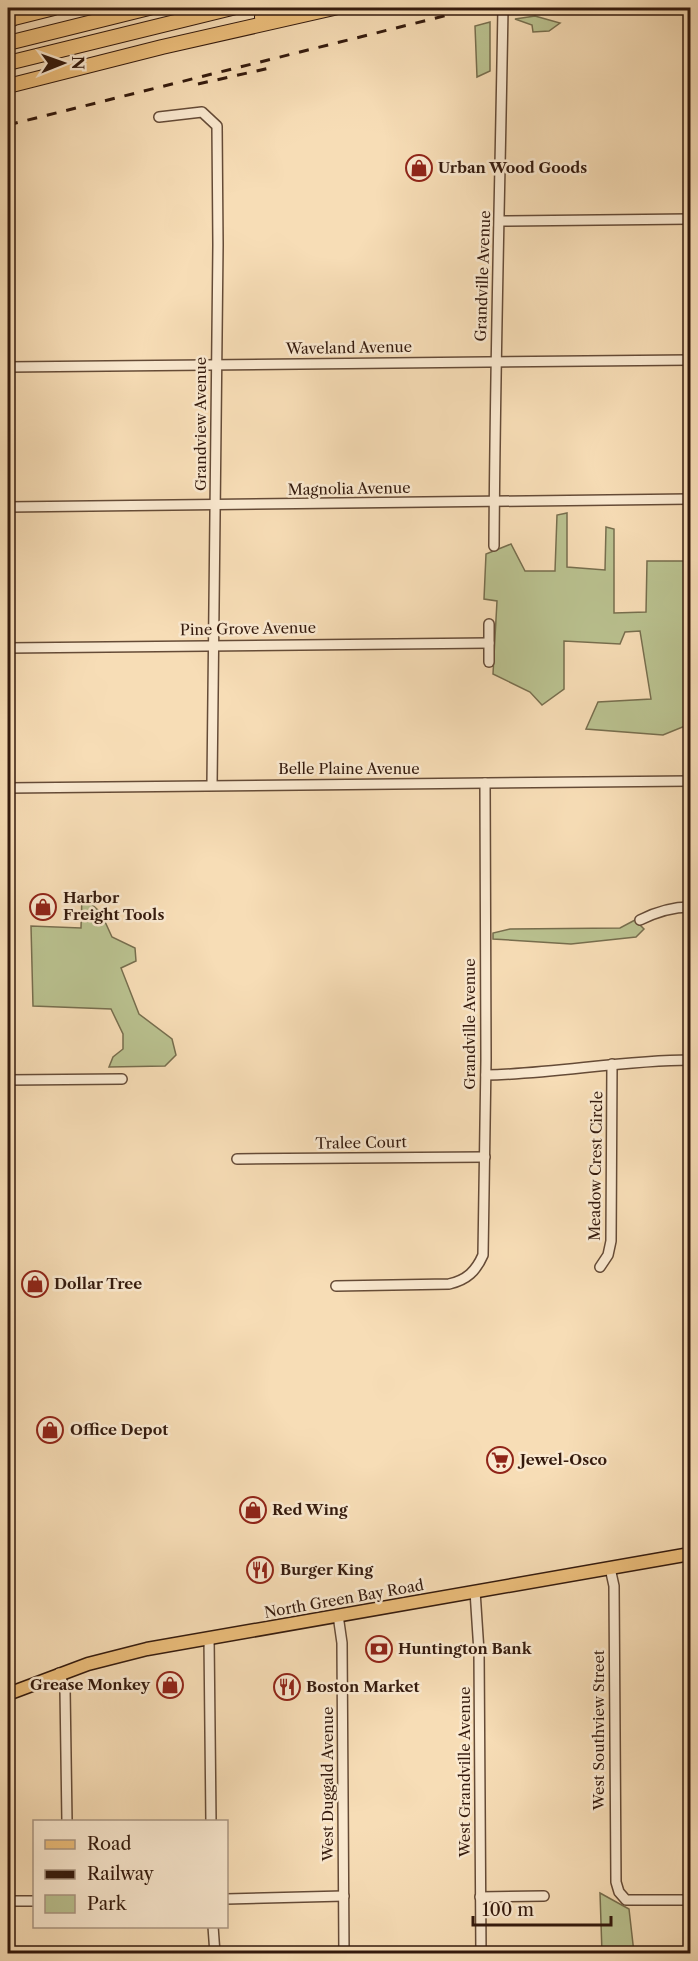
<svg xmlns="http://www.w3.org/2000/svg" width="698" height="1961" font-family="'Libre Caslon Text',serif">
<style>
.green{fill:#bac290;stroke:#776e4e;stroke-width:1.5}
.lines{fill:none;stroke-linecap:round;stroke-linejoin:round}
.minor-casing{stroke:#654b37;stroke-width:12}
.major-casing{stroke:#341a0d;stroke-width:15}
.highway-casing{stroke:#341a0d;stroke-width:16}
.minor{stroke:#fae9d0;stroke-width:9}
.major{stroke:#ecbe7b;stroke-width:12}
.highway{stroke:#ecbe7b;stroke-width:14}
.rail{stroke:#341a0d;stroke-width:3;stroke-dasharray:10 10;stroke-linecap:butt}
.labels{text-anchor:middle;stroke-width:5;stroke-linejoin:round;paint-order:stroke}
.poi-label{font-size:15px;font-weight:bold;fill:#341a0d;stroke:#fae9d0;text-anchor:start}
.street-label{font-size:15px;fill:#341a0d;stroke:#fae9d0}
</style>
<rect width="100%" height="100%" fill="#f7ddb6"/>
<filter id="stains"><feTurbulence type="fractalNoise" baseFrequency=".00333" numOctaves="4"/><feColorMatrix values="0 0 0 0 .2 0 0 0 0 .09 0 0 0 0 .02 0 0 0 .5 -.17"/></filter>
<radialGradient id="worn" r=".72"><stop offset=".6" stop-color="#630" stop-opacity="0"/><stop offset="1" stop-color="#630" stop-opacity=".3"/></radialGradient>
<g class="green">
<polygon points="535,16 560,23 549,31 533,32 532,25 515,19"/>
<polygon points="490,22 490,71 477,77 475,26"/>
<polygon points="567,513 567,567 605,570 606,527 614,529 614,613 646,612 647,561 690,561 690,724 663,735 586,729 598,702 651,699 640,631 625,632 620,644 564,641 564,689 542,705 530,692 493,674 497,601 484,599 486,554 511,544 525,571 555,571 557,515"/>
<polygon points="82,895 101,913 112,937 135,948 136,961 121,968 139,1014 172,1039 176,1055 165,1066 109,1067 113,1057 123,1049 123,1034 111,1009 33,1006 31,926 81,928"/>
<polygon points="635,920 644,929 636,937 571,944 493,939 493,933 510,929 620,928"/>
<polygon points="600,1893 629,1909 634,1953 602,1953"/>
</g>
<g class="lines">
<defs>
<g id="minor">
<polyline points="159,117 202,112 217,126 218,245 212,785"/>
<polyline points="500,221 690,219"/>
<polyline points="8,367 690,360"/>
<polyline points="8,507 690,499"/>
<path d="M494,546C495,366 500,187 503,8"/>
<polyline points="489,624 489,662"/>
<polyline points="8,648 489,643"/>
<polyline points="8,788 690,781"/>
<path d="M640,920C656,912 672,907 690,907"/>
<path d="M486,1075C554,1074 622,1060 690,1060"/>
<polyline points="8,1080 122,1079"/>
<polyline points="237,1159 485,1157"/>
<polyline points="600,1267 608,1255 611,1241 612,1064"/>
<path d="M336,1286L449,1284C467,1280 476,1271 483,1255L486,1060L485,783"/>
<polyline points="610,1568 614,1586 616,1882 619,1892 626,1900 690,1900"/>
<polyline points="475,1591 479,1652 481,1954"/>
<polyline points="338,1615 342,1643 344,1954"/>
<polyline points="209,1638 211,1822"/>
<polyline points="59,1673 65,1689 67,1822"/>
<polyline points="480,1897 544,1896"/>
<polyline points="226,1899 344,1896"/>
<polyline points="8,1901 34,1901"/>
<polyline points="213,1926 215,1954"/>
</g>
<polyline id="major" points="8,1694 88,1664 147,1649 690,1554"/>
<g id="highway">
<polyline points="262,17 292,8"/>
<polyline points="8,21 14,18 54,8"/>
<polyline points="8,43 149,8"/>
<polyline points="8,63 232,8"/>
<polyline points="8,86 162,47 334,8"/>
</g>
</defs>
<use href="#minor" class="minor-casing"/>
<use href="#major" class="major-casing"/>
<use href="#highway" class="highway-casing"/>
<use href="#minor" class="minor"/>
<use href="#major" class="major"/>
<use href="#highway" class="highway"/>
<g class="rail">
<polyline points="198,84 270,68"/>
<polyline points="8,125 476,8"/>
</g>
</g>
<defs>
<symbol id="shop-ring" viewBox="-11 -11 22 22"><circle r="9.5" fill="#fae9d0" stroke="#8f2418" stroke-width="1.5"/><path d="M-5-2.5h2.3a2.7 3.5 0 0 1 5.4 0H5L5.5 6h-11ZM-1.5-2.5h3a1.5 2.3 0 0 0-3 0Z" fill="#8f2418"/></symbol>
<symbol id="supermarket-ring" viewBox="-11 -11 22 22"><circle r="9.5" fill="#fae9d0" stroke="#8f2418" stroke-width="1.5"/><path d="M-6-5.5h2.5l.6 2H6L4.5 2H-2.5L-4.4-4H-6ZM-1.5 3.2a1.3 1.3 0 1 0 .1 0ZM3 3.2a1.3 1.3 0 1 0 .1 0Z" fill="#8f2418"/></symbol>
<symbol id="restaurant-ring" viewBox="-11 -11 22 22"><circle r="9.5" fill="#fae9d0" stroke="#8f2418" stroke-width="1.5"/><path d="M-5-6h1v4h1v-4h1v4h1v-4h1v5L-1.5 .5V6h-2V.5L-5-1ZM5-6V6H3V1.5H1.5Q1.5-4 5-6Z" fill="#8f2418"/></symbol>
<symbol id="bank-ring" viewBox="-11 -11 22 22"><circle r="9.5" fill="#fae9d0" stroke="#8f2418" stroke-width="1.5"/><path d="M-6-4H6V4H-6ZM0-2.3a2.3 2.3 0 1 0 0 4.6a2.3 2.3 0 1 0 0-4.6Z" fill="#8f2418"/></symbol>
</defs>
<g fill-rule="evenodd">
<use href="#shop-ring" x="404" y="153" width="30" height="30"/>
<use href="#shop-ring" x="28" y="892" width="30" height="30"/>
<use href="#shop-ring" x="20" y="1269" width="30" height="30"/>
<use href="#shop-ring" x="35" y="1415" width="30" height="30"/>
<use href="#supermarket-ring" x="485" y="1445" width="30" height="30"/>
<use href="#shop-ring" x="238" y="1495" width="30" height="30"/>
<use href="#restaurant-ring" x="245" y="1555" width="30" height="30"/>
<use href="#bank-ring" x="364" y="1634" width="30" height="30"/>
<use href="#shop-ring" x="155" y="1670" width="30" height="30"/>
<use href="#restaurant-ring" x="272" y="1672" width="30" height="30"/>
</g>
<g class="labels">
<g class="poi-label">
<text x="438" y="173">Urban Wood Goods</text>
<text x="63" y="903">Harbor<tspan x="63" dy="17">Freight Tools</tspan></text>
<text x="54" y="1289">Dollar Tree</text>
<text x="70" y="1435">Office Depot</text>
<text x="520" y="1465">Jewel-Osco</text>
<text x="272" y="1515">Red Wing</text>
<text x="280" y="1575">Burger King</text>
<text x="398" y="1654">Huntington Bank</text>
<text x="150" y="1690" text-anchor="end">Grease Monkey</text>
<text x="306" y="1692">Boston Market</text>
</g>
<g class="street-label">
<text transform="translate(483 276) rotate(-88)" y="5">Grandville Avenue</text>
<text transform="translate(349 348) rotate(-1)" y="5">Waveland Avenue</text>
<text transform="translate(201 424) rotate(-90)" y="5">Grandview Avenue</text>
<text transform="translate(349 489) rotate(-1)" y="5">Magnolia Avenue</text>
<text transform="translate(248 629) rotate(-1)" y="5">Pine Grove Avenue</text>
<text x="349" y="774">Belle Plaine Avenue</text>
<text transform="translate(470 1024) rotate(-90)" y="5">Grandville Avenue</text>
<text transform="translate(361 1143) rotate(-1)" y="5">Tralee Court</text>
<text transform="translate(596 1166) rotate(-89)" y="5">Meadow Crest Circle</text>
<text transform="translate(344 1599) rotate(-10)" y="5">North Green Bay Road</text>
<text transform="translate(599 1730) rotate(-90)" y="5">West Southview Street</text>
<text transform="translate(465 1772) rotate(-90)" y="5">West Grandville Avenue</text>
<text transform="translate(328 1784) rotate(-90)" y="5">West Duggald Avenue</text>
</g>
</g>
<rect width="698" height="1961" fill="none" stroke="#f7ddb6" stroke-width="30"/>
<rect x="9" y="9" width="680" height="1943" fill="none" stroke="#341a0d" stroke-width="3"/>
<rect x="15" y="15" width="668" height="1931" fill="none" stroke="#341a0d" stroke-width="1.5"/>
<rect x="33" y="1820" width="195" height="108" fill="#fae9d0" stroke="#ab9682" stroke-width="1.5"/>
<rect x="45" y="1840" width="30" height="9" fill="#ecbe7b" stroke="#ab9682" stroke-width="1.5"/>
<text x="87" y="1850" font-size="18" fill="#341a0d">Road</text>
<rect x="45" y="1870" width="30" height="9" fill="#341a0d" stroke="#ab9682" stroke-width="1.5"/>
<text x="87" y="1880" font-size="18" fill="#341a0d">Railway</text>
<rect x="45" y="1895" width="30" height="18" fill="#bac290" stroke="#ab9682" stroke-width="1.5"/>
<text x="87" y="1910" font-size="18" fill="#341a0d">Park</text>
<g transform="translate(63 63) rotate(89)" stroke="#fae9d0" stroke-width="4.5" paint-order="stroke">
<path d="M0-4.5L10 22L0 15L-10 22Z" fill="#341a0d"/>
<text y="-9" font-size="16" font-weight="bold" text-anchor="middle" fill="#341a0d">N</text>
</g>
<path d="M473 1916v9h138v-9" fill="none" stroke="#341a0d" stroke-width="3"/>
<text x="482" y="1916" font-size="18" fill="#341a0d" stroke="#fae9d0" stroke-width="4.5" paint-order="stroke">100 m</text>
<rect width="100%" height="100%" filter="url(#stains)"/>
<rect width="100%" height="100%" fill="url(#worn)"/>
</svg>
